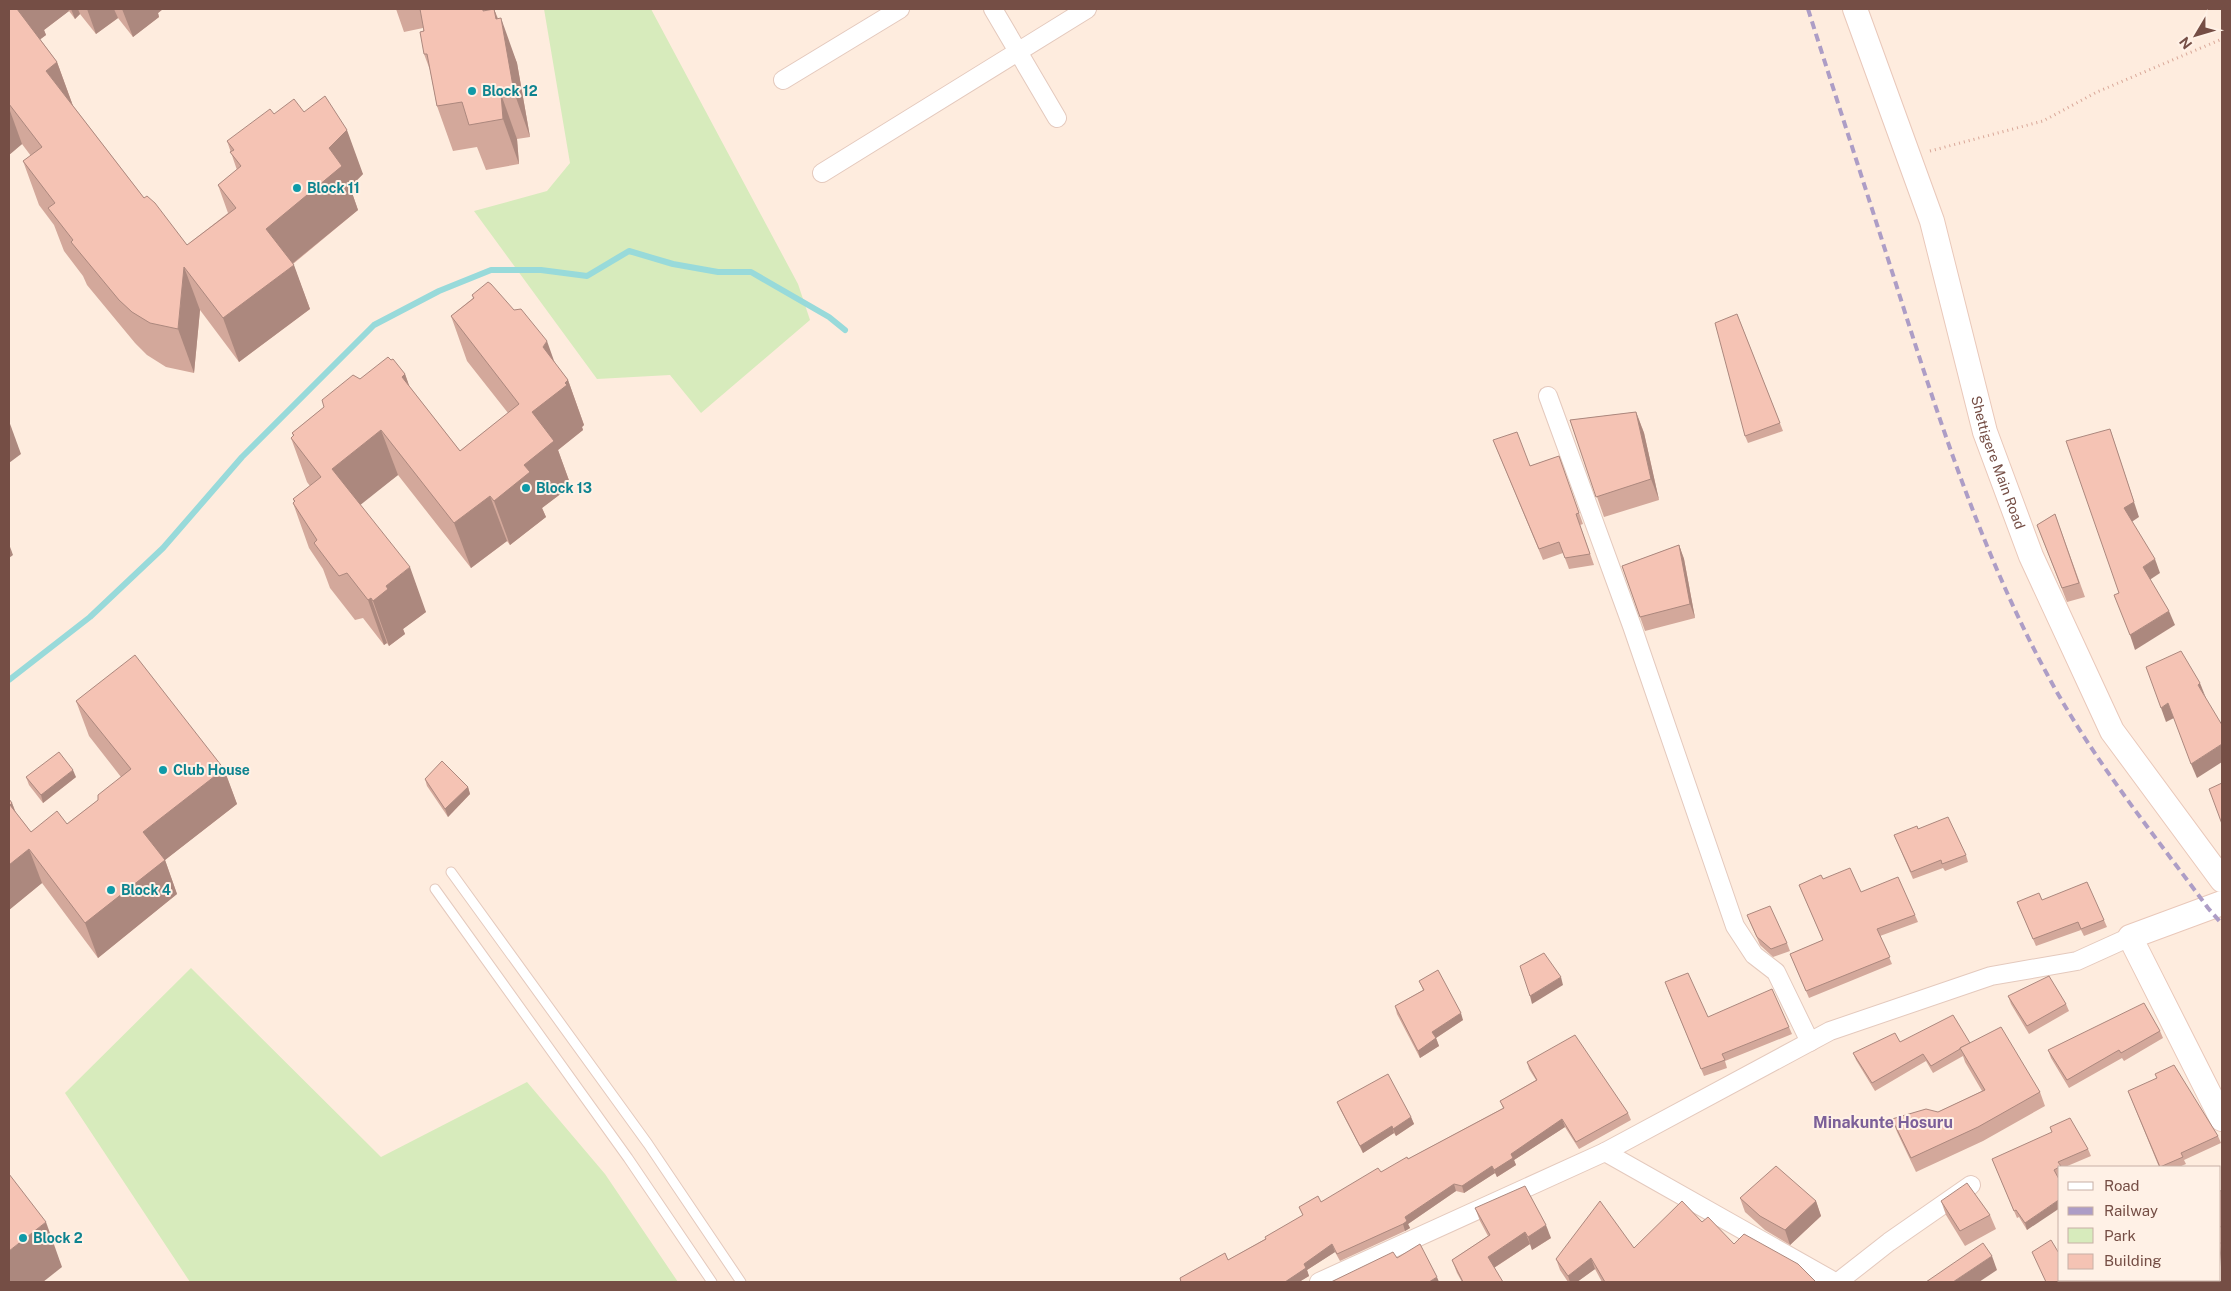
<svg xmlns="http://www.w3.org/2000/svg" width="2231" height="1291" font-family="'Public Sans',sans-serif">
<style>
.green{fill:#d7ebbc}
.lines{fill:none;stroke-linecap:round;stroke-linejoin:round}
.stream{stroke:#98dada;stroke-width:6}
.lane-casing{stroke:#e4c9bd;stroke-width:11}
.street-casing{stroke:#e4c9bd;stroke-width:20}
.secondary-casing{stroke:#e9c8ba;stroke-width:26}
.path{stroke:#d9a798;stroke-width:3;stroke-dasharray:1 4;stroke-linecap:butt}
.lane{stroke:#fff;stroke-width:9}
.street{stroke:#fff;stroke-width:18}
.secondary{stroke:#fff;stroke-width:24}
.rail{stroke:#ad9dc6;stroke-width:4;stroke-dasharray:8 5;stroke-linecap:butt}
.wall{fill:#d3a89b}
.shaded-wall{fill:#ac887e}
.building{fill:#f5c3b4;stroke:#ac887e}
.culture-dot{fill:#0f9aa8;stroke:#fff1e6;stroke-width:2}
.labels{text-anchor:middle;stroke-width:4;stroke-linejoin:round;paint-order:stroke}
.culture-label{font-size:14px;font-weight:bold;fill:#0d838f;stroke:#fff1e6;text-anchor:start}
.street-label{font-size:14px;fill:#754e45;stroke:#fff1e6}
.quarter-label{font-size:16px;font-weight:bold;fill:#7c6099;stroke:#fff1e6}
</style>
<rect width="100%" height="100%" fill="#feecde"/>
<g class="green">
<polygon points="544,9 651,9 798,284 810,320 701,413 670,375 597,379 474,211 547,191 570,163"/>
<polygon points="191,968 381,1157 527,1082 605,1174 678,1282 190,1282 65,1093"/>
</g>
<g class="lines">
<polyline class="stream" points="9,680 90,617 163,548 242,457 374,325 439,291 491,270 541,270 587,276 629,251 673,264 718,272 751,272 829,317 845,330"/>
<defs>
<g id="lane">
<polyline points="451,872 648,1144 741,1282"/>
<polyline points="435,889 628,1158 712,1282"/>
</g>
<g id="street">
<polyline points="993,9 1057,118"/>
<polyline points="783,80 900,9"/>
<polyline points="822,173 1087,9"/>
<polyline points="1548,396 1632,626 1735,926 1754,955 1776,972 1810,1042"/>
<polyline points="1605,1152 1830,1031 1991,976 2077,961 2130,937"/>
<polyline points="1319,1282 1605,1152 1835,1282"/>
<polyline points="1838,1282 1889,1242 1971,1185"/>
</g>
<g id="secondary">
<path id="s1" d="M1855,9L1932,221L1985,432L2031,556L2112,731L2222,880"/>
<polyline points="2222,903 2130,937 2222,1119"/>
</g>
</defs>
<use href="#lane" class="lane-casing"/>
<use href="#street" class="street-casing"/>
<use href="#secondary" class="secondary-casing"/>
<polyline class="path" points="1930,151 2043,121 2097,92 2222,39"/>
<use href="#lane" class="lane"/>
<use href="#street" class="street"/>
<use href="#secondary" class="secondary"/>
<path class="rail" d="M1808,9C1839,107 1871,205 1902,303C1942,429 1984,557 2047,674C2091,757 2152,832 2208,908L2222,924"/>
</g>
<g class="wall">
<polygon points="9,9 163,9 158,13 159,17 133,37 118,18 96,34 80,14 75,19 69,11 44,30 46,35 40,39 57,62 73,106 144,198 187,245 228,213 218,185 237,170 227,141 274,114 304,112 363,174 350,187 358,210 293,264 310,309 239,362 200,310 194,373 166,367 147,355 135,343 87,285 83,276 64,251 54,225 39,205 23,161 31,156 22,144 9,155"/>
<polygon points="396,9 485,9 486,11 494,9 517,63 530,137 517,139 519,164 486,170 477,147 453,151 437,106 430,70 424,54 423,28 404,32"/>
<polygon points="472,295 554,362 568,380 584,425 582,427 583,430 558,450 571,486 542,508 546,517 510,545 507,541 471,568 398,475 360,504 426,612 403,629 405,634 389,646 387,643 384,645 363,618 355,620 330,588 323,569 309,548 293,503 294,502 293,499 310,486 307,482 291,438 293,436 292,433 324,407 360,379 391,360 405,374 409,386 460,451 508,413 467,361 451,316 473,298"/>
<polygon points="1737,314 1783,431 1748,443 1745,436"/>
<polygon points="1636,412 1644,433 1659,500 1604,517 1570,420"/>
<polygon points="1493,440 1530,466 1559,456 1583,524 1580,525 1594,565 1569,569 1563,553 1543,560"/>
<polygon points="2055,514 2085,597 2067,602 2037,525"/>
<polygon points="1679,545 1684,559 1695,618 1645,631 1622,566"/>
<polygon points="76,701 224,769 237,804 165,860 177,894 98,958 42,883 9,910 9,799 12,803 16,813 31,832 67,824 98,800 121,777 89,736"/>
<polygon points="26,777 76,777 43,803 29,785"/>
<polygon points="425,779 468,787 470,794 448,817 427,786"/>
<polygon points="1918,829 1966,855 1968,862 1945,871 1943,868 1913,879 1894,835"/>
<polygon points="1823,879 1861,892 1915,915 1918,922 1880,936 1892,964 1809,998 1790,954 1823,940 1799,885"/>
<polygon points="2042,900 2104,920 2107,927 2084,936 2081,930 2036,946 2017,902"/>
<polygon points="1747,915 1787,943 1790,951 1773,957 1760,945"/>
<polygon points="1419,981 1463,1020 1436,1038 1439,1046 1420,1058 1397,1014 1395,1006 1423,990"/>
<polygon points="1668,990 1708,1017 1789,1027 1792,1034 1725,1061 1727,1068 1704,1076"/>
<polygon points="2008,996 2066,1004 2069,1011 2029,1034 2011,1004"/>
<polygon points="2160,1031 2163,1038 2124,1061 2122,1058 2069,1088 2051,1058 2048,1050"/>
<polygon points="1900,1042 1970,1043 2040,1092 2045,1106 1983,1141 1916,1172 1897,1132 1892,1119 1938,1112 1982,1091 1965,1062 1963,1056 1933,1073 1926,1061 1875,1091 1856,1060 1853,1053"/>
<polygon points="1527,1062 1628,1113 1631,1120 1579,1149 1565,1127 1514,1160 1516,1165 1497,1177 1495,1173 1464,1193 1456,1191 1408,1224 1410,1228 1405,1231 1340,1261 1335,1252 1307,1270 1309,1276 1299,1282 1181,1282 1180,1278 1228,1260 1265,1239 1303,1216 1299,1207 1321,1202 1408,1159 1503,1108 1500,1101 1536,1080 1529,1069"/>
<polygon points="2128,1091 2218,1136 2221,1143 2184,1160 2186,1164 2179,1167 2159,1167"/>
<polygon points="1337,1102 1411,1117 1414,1124 1396,1136 1394,1133 1363,1153 1340,1109"/>
<polygon points="2088,1149 2091,1156 2065,1167 2060,1167 2060,1176 2057,1177 2027,1230 2019,1217 2017,1218 1992,1159"/>
<polygon points="2222,1190 2222,1243 2220,1246 2220,1191"/>
<polygon points="1740,1198 1816,1201 1821,1216 1790,1245 1765,1230 1745,1212"/>
<polygon points="1941,1201 1990,1215 1996,1229 1965,1246 1946,1215"/>
<polygon points="1475,1208 1551,1238 1532,1250 1530,1244 1494,1268 1503,1282 1462,1282 1457,1273 1452,1260 1488,1236 1480,1221"/>
<polygon points="1702,1222 1734,1244 1816,1282 1602,1282 1595,1269 1577,1282 1568,1282 1560,1270 1556,1259 1634,1248"/>
</g>
<g class="shaded-wall">
<polygon points="15,9 68,9 69,11 44,30 46,35 29,48"/>
<polygon points="71,9 78,9 80,14 75,19"/>
<polygon points="87,9 114,9 118,18 96,34"/>
<polygon points="122,9 163,9 158,13 159,17 133,37"/>
<polygon points="494,9 504,37 501,18 517,63 530,137 514,92 496,19"/>
<polygon points="57,62 73,106 46,71"/>
<polygon points="501,94 517,139 519,164 503,119"/>
<polygon points="9,108 22,144 9,155"/>
<polygon points="347,130 363,174 350,187 358,210 282,272 266,229 329,148"/>
<polygon points="294,265 310,309 239,362 223,318"/>
<polygon points="184,267 200,310 194,373 178,329"/>
<polygon points="547,341 563,386 565,383 568,380 584,425 582,427 583,430 558,450 571,486 542,508 546,517 510,545 494,501 524,465 543,347"/>
<polygon points="405,374 421,419 402,377"/>
<polygon points="1636,412 1644,433 1659,500 1651,479"/>
<polygon points="9,421 21,454 9,463"/>
<polygon points="2110,429 2139,517 2130,523 2124,508"/>
<polygon points="381,430 398,475 349,514 332,469"/>
<polygon points="490,496 507,541 471,568 454,523"/>
<polygon points="9,544 13,555 9,558"/>
<polygon points="1679,545 1684,559 1695,618 1690,604"/>
<polygon points="2155,559 2160,573 2148,581 2143,567"/>
<polygon points="410,567 426,612 403,629 405,634 389,646 373,601 386,586"/>
<polygon points="371,598 387,643 384,645 368,600"/>
<polygon points="2169,611 2175,625 2135,650 2130,635"/>
<polygon points="2200,683 2206,698 2198,685"/>
<polygon points="2168,703 2174,718 2166,722 2161,708"/>
<polygon points="2222,744 2222,762 2197,778 2191,764"/>
<polygon points="224,769 237,804 165,860 177,894 98,958 85,923 143,832"/>
<polygon points="73,770 76,777 43,803 41,795"/>
<polygon points="468,787 470,794 448,817 445,809"/>
<polygon points="12,803 25,838 10,805"/>
<polygon points="29,849 42,883 9,910 9,865"/>
<polygon points="1561,977 1563,985 1532,1004 1530,996"/>
<polygon points="1461,1013 1463,1020 1436,1038 1439,1046 1420,1058 1418,1051 1432,1032"/>
<polygon points="1411,1117 1414,1124 1396,1136 1393,1129"/>
<polygon points="1562,1119 1565,1127 1514,1160 1516,1165 1497,1177 1494,1170 1511,1154"/>
<polygon points="1392,1126 1394,1133 1363,1153 1360,1146"/>
<polygon points="1492,1166 1495,1173 1464,1193 1462,1186"/>
<polygon points="1454,1184 1456,1191 1408,1224 1410,1228 1405,1231 1403,1224 1405,1217"/>
<polygon points="2060,1199 2060,1208 2027,1230 2025,1223"/>
<polygon points="1816,1201 1821,1216 1790,1245 1785,1230"/>
<polygon points="46,1222 62,1267 43,1282 9,1282 9,1251"/>
<polygon points="1546,1225 1551,1238 1532,1250 1528,1237"/>
<polygon points="1525,1232 1530,1244 1492,1269 1488,1257"/>
<polygon points="1332,1244 1335,1252 1307,1270 1309,1276 1299,1282 1285,1282 1304,1264"/>
<polygon points="1992,1256 1997,1270 1979,1282 1953,1282"/>
<polygon points="1591,1258 1595,1269 1577,1282 1570,1282 1568,1276"/>
<polygon points="1437,1277 1439,1282 1429,1282"/>
</g>
<g class="building">
<polygon points="9,9 17,9 57,62 46,71 144,198 147,196 155,203 187,245 236,208 218,185 241,166 230,152 234,150 227,141 270,109 274,114 294,99 304,112 325,96 347,130 329,148 342,166 266,229 294,265 223,318 184,267 178,329 150,323 132,312 119,300 71,242 73,240 48,208 55,203 23,161 42,147 9,104"/>
<polygon points="420,9 483,9 483,11 494,9 496,19 501,18 514,92 501,94 503,119 469,125 462,102 437,106 427,54 424,54 420,32 424,31"/>
<polygon points="488,282 491,284 514,310 521,309 547,341 543,347 568,380 565,383 567,385 532,412 554,441 524,465 530,472 494,501 490,496 454,523 381,430 332,469 410,567 386,586 388,589 373,601 371,598 368,600 347,573 339,576 314,543 317,540 293,503 295,501 293,499 321,477 291,438 294,435 292,433 324,407 322,400 353,375 360,379 388,357 391,360 393,359 405,374 402,377 460,451 519,404 451,316 474,298 472,295"/>
<polygon points="1737,314 1780,423 1745,436 1715,323"/>
<polygon points="1636,412 1651,479 1596,497 1570,420"/>
<polygon points="2110,429 2134,502 2124,508 2155,559 2143,567 2169,611 2130,635 2114,595 2119,593 2066,441"/>
<polygon points="1517,432 1530,466 1559,456 1579,513 1576,514 1590,554 1565,558 1559,542 1539,549 1493,440"/>
<polygon points="2055,514 2079,583 2062,588 2037,525"/>
<polygon points="1679,545 1690,604 1640,617 1622,566"/>
<polygon points="2181,651 2200,683 2198,685 2222,725 2222,744 2191,764 2168,703 2161,708 2146,667"/>
<polygon points="135,655 224,769 143,832 165,860 85,923 29,849 9,865 9,799 12,803 10,805 31,832 57,811 67,824 98,800 98,795 131,769 76,701"/>
<polygon points="59,752 73,770 41,795 26,777"/>
<polygon points="442,761 468,787 445,809 425,779"/>
<polygon points="2222,783 2222,824 2209,789"/>
<polygon points="1948,817 1966,855 1942,864 1941,860 1911,872 1894,835 1917,826 1918,829"/>
<polygon points="1850,868 1861,892 1898,877 1915,915 1877,929 1890,957 1806,991 1790,954 1823,940 1799,885 1821,875 1823,879"/>
<polygon points="2087,882 2104,920 2081,929 2078,922 2033,939 2017,902 2039,893 2042,900"/>
<polygon points="1770,906 1787,943 1771,949 1757,937 1747,915"/>
<polygon points="1544,953 1561,977 1530,996 1520,966"/>
<polygon points="1438,970 1461,1013 1432,1032 1436,1038 1418,1051 1395,1006 1424,990 1419,981"/>
<polygon points="1688,973 1708,1017 1772,989 1789,1027 1722,1054 1725,1060 1701,1069 1665,982"/>
<polygon points="2049,976 2066,1004 2027,1026 2008,996"/>
<polygon points="2144,1003 2160,1031 2121,1053 2119,1050 2067,1080 2048,1050"/>
<polygon points="1953,1015 1970,1043 1960,1048 1960,1049 1931,1066 1923,1054 1872,1083 1853,1053 1895,1033 1900,1042"/>
<polygon points="2001,1027 2040,1092 1978,1127 1911,1158 1892,1119 1926,1109 1938,1112 1985,1090 1960,1048"/>
<polygon points="1575,1035 1628,1113 1576,1142 1562,1119 1511,1154 1513,1158 1494,1170 1492,1166 1462,1186 1454,1184 1405,1217 1407,1221 1403,1224 1337,1254 1332,1244 1304,1264 1306,1268 1285,1282 1181,1282 1180,1278 1225,1253 1228,1260 1266,1239 1265,1237 1303,1215 1299,1207 1318,1196 1321,1202 1378,1168 1381,1172 1407,1157 1408,1159 1504,1108 1500,1101 1537,1080 1527,1062"/>
<polygon points="2174,1065 2218,1136 2181,1153 2183,1157 2160,1167 2128,1091 2157,1078 2155,1074"/>
<polygon points="1388,1074 1411,1117 1393,1129 1392,1126 1360,1146 1337,1102"/>
<polygon points="2070,1118 2088,1149 2058,1162 2061,1166 2054,1170 2060,1181 2060,1199 2025,1223 2016,1210 2014,1211 1992,1159 2052,1132 2050,1127"/>
<polygon points="1776,1166 1816,1201 1785,1230 1760,1216 1740,1198"/>
<polygon points="9,1174 46,1222 9,1251"/>
<polygon points="1967,1183 1990,1215 1960,1231 1941,1201"/>
<polygon points="1525,1186 1546,1225 1528,1237 1525,1232 1488,1257 1503,1282 1463,1282 1452,1260 1490,1235 1475,1208"/>
<polygon points="2222,1190 2222,1226 2220,1227 2220,1191"/>
<polygon points="1600,1201 1634,1248 1682,1201 1702,1222 1708,1217 1734,1244 1744,1234 1798,1264 1816,1282 1605,1282 1591,1258 1568,1276 1556,1259"/>
<polygon points="2051,1240 2060,1255 2060,1280 2126,1280 2127,1282 2046,1282 2032,1252"/>
<polygon points="1983,1243 1992,1256 1953,1282 1926,1282"/>
<polygon points="2220,1243 2222,1243 2222,1274 2220,1246"/>
<polygon points="1420,1244 1437,1277 1429,1282 1331,1282 1393,1252 1397,1258"/>
</g>
<g class="culture-dot">
<circle cx="472" cy="91" r="5"/>
<circle cx="297" cy="188" r="5"/>
<circle cx="526" cy="488" r="5"/>
<circle cx="163" cy="770" r="5"/>
<circle cx="111" cy="890" r="5"/>
<circle cx="23" cy="1238" r="5"/>
</g>
<g class="labels">
<g class="culture-label">
<text x="482" y="96">Block 12</text>
<text x="307" y="193">Block 11</text>
<text x="536" y="493">Block 13</text>
<text x="173" y="775">Club House</text>
<text x="121" y="895">Block 4</text>
<text x="33" y="1243">Block 2</text>
</g>
<g class="street-label">
<text dy="5" stroke="none"><textPath href="#s1" startOffset="476">Shettigere Main Road</textPath></text>
</g>
<g class="quarter-label">
<text x="1883" y="1128">Minakunte Hosuru</text>
</g>
</g>
<rect width="2231" height="1291" fill="none" stroke="#754e45" stroke-width="20"/>
<rect x="2058" y="1166" width="162" height="115" fill="#fff1e6" stroke="#c8b0a6"/>
<rect x="2068" y="1182" width="25" height="8" fill="#ffffff" stroke="#c8b0a6"/>
<text x="2104" y="1191" font-size="15" fill="#754e45">Road</text>
<rect x="2068" y="1207" width="25" height="8" fill="#ad9dc6" stroke="#c8b0a6"/>
<text x="2104" y="1216" font-size="15" fill="#754e45">Railway</text>
<rect x="2068" y="1228" width="25" height="15" fill="#d7ebbc" stroke="#c8b0a6"/>
<text x="2104" y="1241" font-size="15" fill="#754e45">Park</text>
<rect x="2068" y="1254" width="25" height="15" fill="#f5c3b4" stroke="#c8b0a6"/>
<text x="2104" y="1266" font-size="15" fill="#754e45">Building</text>
<g transform="translate(2196 35) rotate(232)" stroke="#fff1e6" stroke-width="4" paint-order="stroke">
<path d="M0-4L9 19L0 12L-9 19Z" fill="#754e45"/>
<text y="-8" font-size="14" font-weight="bold" text-anchor="middle" fill="#754e45">N</text>
</g>
</svg>
